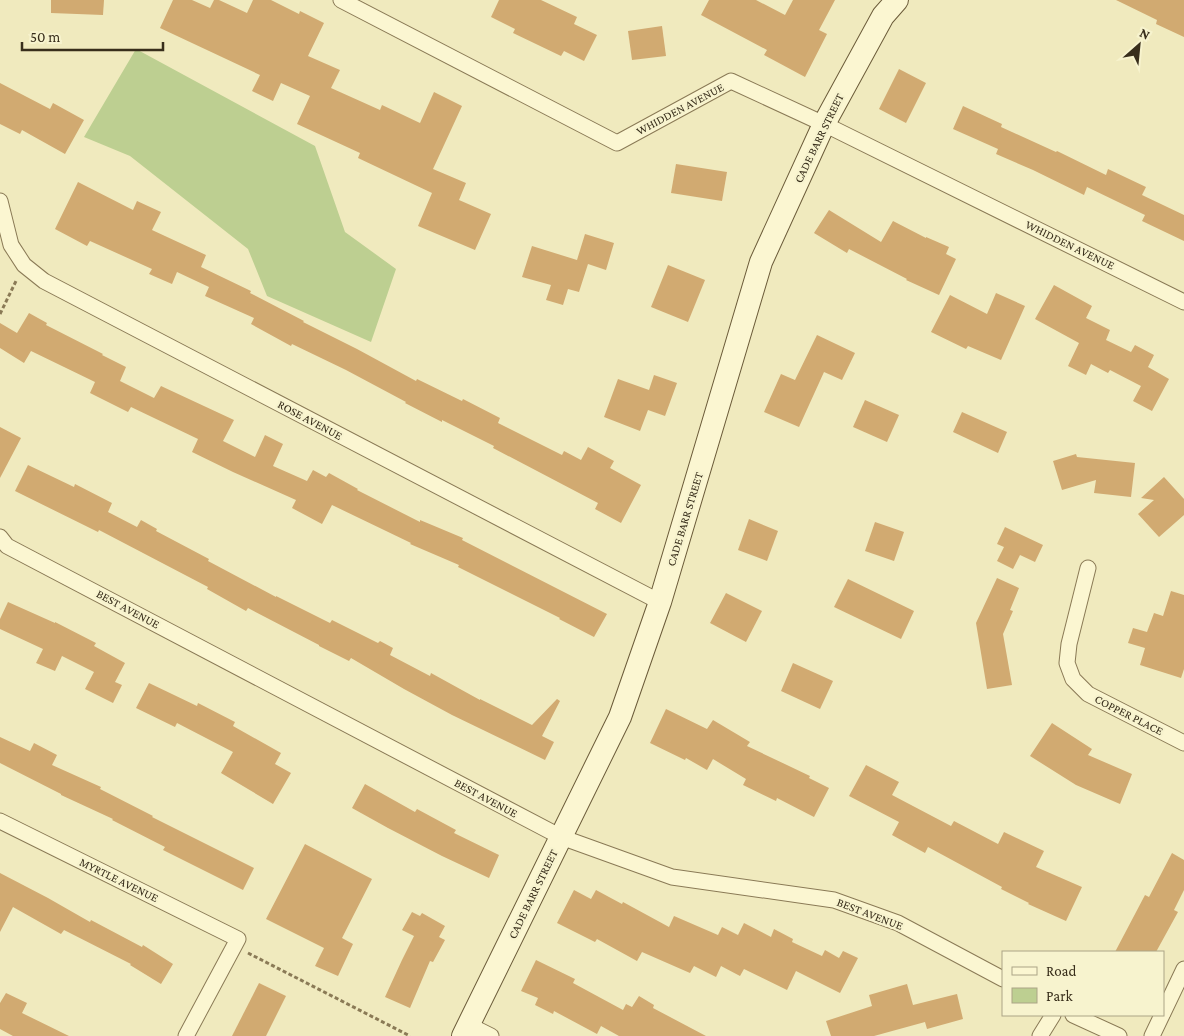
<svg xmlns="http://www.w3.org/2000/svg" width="1184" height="1036" font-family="'Crimson Pro',serif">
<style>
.green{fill:#bdcf91}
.building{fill:#d1aa71}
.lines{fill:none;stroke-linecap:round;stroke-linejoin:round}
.street-casing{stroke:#8a7a56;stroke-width:17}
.secondary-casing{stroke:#6b5b39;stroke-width:24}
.path{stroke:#8a7a56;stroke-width:3;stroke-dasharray:4 2.5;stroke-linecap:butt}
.street{stroke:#fbf6d1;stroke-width:15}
.secondary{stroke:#fbf6d1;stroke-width:22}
.labels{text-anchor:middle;stroke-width:4.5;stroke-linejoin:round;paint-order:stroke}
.street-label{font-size:12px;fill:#382e1b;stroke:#f7f3ce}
</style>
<rect width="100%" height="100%" fill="#f0eabe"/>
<polygon class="green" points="136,49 315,146 345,232 396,269 371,342 267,296 248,249 130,156 84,137"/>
<g class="building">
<polygon points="51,0 104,0 103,15 51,13"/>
<polygon points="173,0 192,0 210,8 214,0 219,0 247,13 253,0 271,0 299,14 300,11 324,23 308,56 340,70 331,88 380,110 382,105 420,123 434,92 462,106 433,169 466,183 459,200 491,214 475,250 418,226 432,193 358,158 360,153 297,124 310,96 281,83 273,101 252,91 260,75 160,28"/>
<polygon points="499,0 541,0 577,17 574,24 597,35 584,61 564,51 561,56 513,33 515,29 491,17"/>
<polygon points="709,0 756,0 785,15 793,0 835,0 819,30 827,34 805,77 764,55 767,50 701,15"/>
<polygon points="1116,0 1184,0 1184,37 1156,24 1157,20"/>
<polygon points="662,26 666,56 632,60 628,31"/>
<polygon points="899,69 926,83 906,123 879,109"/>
<polygon points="0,83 50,109 53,103 84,120 65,154 22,130 20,134 0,124"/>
<polygon points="963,106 1002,124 1001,127 1056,152 1057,151 1106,175 1108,169 1146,187 1142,195 1184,215 1184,241 1142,221 1145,215 1087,187 1084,195 1033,170 996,154 998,149 953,129"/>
<polygon points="676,164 727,172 722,201 671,193"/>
<polygon points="78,182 133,210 137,201 161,212 152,230 206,255 201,267 251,291 250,293 304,321 303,322 357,349 416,381 417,379 462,401 463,399 500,418 498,423 562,455 564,451 581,460 588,447 614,461 610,468 641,485 621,523 595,509 598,503 493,448 494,446 442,420 442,422 405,403 406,402 346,370 292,344 291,346 251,324 254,318 205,296 209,287 177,272 172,284 149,274 152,269 90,241 87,246 55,229"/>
<polygon points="829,210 881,242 893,221 926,238 926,237 949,247 946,254 956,259 939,295 906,280 907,279 849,249 847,253 814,233"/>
<polygon points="585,234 614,243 606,270 588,264 579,292 568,289 563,305 546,300 551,285 522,277 532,246 577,260"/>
<polygon points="668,265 705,280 688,322 651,307"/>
<polygon points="1054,285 1092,306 1086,318 1110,330 1106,340 1131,352 1135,345 1154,355 1148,367 1169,379 1152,411 1133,401 1141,386 1110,370 1108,373 1091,364 1086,375 1068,366 1079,343 1035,319"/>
<polygon points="996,293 1025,306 1001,360 968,346 966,349 931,332 950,295 987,314"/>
<polygon points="29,313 47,323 46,325 103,354 102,355 126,367 120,381 154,398 161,386 234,420 223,441 255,457 265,435 283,444 273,466 307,481 313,470 326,477 329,473 358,489 357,490 420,522 420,520 463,538 462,540 607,614 594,637 559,619 560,618 458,567 459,565 410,544 411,543 332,505 322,524 292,508 296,500 233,472 192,452 198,439 131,407 128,412 90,393 95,382 31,351 24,363 0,348 0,323 17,333"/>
<polygon points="817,335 855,353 842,380 824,372 799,427 764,412 781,374 795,380"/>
<polygon points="654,375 677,383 665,416 648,410 640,431 604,417 618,379 649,390"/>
<polygon points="865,400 899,415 887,442 853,427"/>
<polygon points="962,412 1007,432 998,453 953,432"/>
<polygon points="0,427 21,438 0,478"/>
<polygon points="1076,454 1077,457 1135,463 1131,497 1094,493 1096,480 1062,490 1053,461"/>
<polygon points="28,465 74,487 75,484 112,503 108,512 137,527 141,520 157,529 156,531 209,559 208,561 276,597 276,596 330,623 332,620 378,643 380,641 393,648 390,655 430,676 431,673 480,700 480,699 532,725 557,699 560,701 542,736 554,742 545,760 452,715 404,689 351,658 349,661 319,646 319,645 248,608 246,611 207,589 208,587 99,530 98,532 15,491"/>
<polygon points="1164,477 1184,499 1184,515 1159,537 1138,514 1154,500 1141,498"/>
<polygon points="749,519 778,531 767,561 738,550"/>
<polygon points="875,522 904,532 894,561 865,551"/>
<polygon points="1005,527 1043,545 1035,562 1020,555 1013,569 997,561 1004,547 997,544"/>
<polygon points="997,578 1019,588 1010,610 1013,611 1003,634 1012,685 987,689 976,623"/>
<polygon points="848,579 914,611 901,639 834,607"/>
<polygon points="1171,591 1184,595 1184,669 1181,678 1140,665 1145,648 1128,643 1133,628 1147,632 1154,613 1163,616"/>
<polygon points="726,593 762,611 746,642 710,623"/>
<polygon points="8,602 55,623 55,622 96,643 94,646 125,663 115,682 122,685 113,703 85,689 94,672 62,656 55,671 36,663 43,649 0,629 0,619"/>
<polygon points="793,663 833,681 820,709 781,691"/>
<polygon points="149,683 197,706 198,703 235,722 233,726 281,753 275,764 291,773 273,804 221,773 233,752 177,723 175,727 136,708"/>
<polygon points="666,709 707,729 713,720 750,742 747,746 810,776 809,778 829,788 814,817 777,798 776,801 743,785 746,779 713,759 707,770 686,758 685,760 650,743"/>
<polygon points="1052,723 1092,749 1088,755 1132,774 1120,804 1076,785 1030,756"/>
<polygon points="0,737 30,751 34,743 57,755 52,765 101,787 100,789 153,816 152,817 254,868 243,890 163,850 165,847 112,820 113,819 61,795 61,794 0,763"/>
<polygon points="866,765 899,782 892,795 951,826 954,821 998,844 1004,832 1044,851 1036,867 1082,887 1066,921 1028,904 1029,903 1001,889 1002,887 928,847 925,853 892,835 899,822 849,796"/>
<polygon points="365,784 415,812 417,809 456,830 454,833 499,855 489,878 442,856 388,828 352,808"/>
<polygon points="305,844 372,879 342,938 353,944 338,976 315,966 324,948 266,919"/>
<polygon points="1172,853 1184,860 1184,890 1174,910 1178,912 1156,952 1115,952 1145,895 1149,897"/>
<polygon points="0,873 48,898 90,922 91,920 142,947 143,945 173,964 161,984 130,965 131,964 64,930 61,934 13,907 0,932"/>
<polygon points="574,890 591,899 596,890 622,904 623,902 669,927 674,916 718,935 722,927 738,935 744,923 771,937 774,929 793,939 792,942 822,956 825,950 839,958 843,951 858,958 840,993 796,971 787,990 744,969 740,976 721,966 716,977 694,966 690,973 642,952 637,961 597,939 595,942 557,923"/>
<polygon points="412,912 420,916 422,913 445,926 439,937 445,940 433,962 430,961 410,1008 385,997 402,960 414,936 402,930"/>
<polygon points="536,960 575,979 573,983 623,1010 626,1004 632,1007 639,996 654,1005 653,1008 706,1036 619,1036 601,1026 597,1034 554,1011 553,1014 535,1005 538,998 521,991"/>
<polygon points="259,983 286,996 266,1036 232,1036"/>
<polygon points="907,984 913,1005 957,994 963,1019 927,1029 925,1022 874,1036 831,1036 826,1021 872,1006 869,995"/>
<polygon points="6,993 27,1003 22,1013 69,1036 13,1036 0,1029 0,1003"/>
</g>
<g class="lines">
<defs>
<g id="street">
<polyline points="341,0 617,143 731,81 824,124 1184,302"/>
<polyline points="0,201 11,245 24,265 44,281 660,602"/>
<polyline points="0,537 7,546 561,837 672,877 834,900 898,923 1003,979"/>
<polyline points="1088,568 1069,644 1067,663 1073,679 1088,694 1184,743"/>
<polyline points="0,821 238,939 186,1036"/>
<polyline points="1163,1013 1184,969"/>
<polyline points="1073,1015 1119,1036"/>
<polyline points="469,1025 491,1036"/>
<polyline points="1040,1036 1053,1015"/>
<polyline points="1152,1036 1162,1015"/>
</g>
<polyline id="secondary" points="463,1036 620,717 660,602 761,262 824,124 883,16 897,0"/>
</defs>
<use href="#street" class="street-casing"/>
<use href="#secondary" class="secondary-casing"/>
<g class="path">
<polyline points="0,314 17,279"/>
<polyline points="248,953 410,1036"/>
</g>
<use href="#street" class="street"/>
<use href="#secondary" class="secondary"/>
</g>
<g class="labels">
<g class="street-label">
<text transform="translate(680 109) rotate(-28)" y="4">WHIDDEN AVENUE</text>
<text transform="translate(819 138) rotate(-64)" y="4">CADE BARR STREET</text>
<text transform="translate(1070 245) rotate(26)" y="4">WHIDDEN AVENUE</text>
<text transform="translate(310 420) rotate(28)" y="4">ROSE AVENUE</text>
<text transform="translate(685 519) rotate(-73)" y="4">CADE BARR STREET</text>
<text transform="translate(128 609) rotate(28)" y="4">BEST AVENUE</text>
<text transform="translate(1129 715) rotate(27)" y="4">COPPER PLACE</text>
<text transform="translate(486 798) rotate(28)" y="4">BEST AVENUE</text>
<text transform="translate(119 880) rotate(26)" y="4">MYRTLE AVENUE</text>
<text transform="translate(533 894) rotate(-64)" y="4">CADE BARR STREET</text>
<text transform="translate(870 914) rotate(21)" y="4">BEST AVENUE</text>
</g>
</g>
<rect x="1002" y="951" width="162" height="65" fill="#f7f3ce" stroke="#aba486"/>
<rect x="1012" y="967" width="25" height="8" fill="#fbf6d1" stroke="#aba486"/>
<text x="1046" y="976" font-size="15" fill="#382e1b">Road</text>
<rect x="1012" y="988" width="25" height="15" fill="#bdcf91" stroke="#aba486"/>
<text x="1046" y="1001" font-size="15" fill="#382e1b">Park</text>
<g transform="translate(1139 45) rotate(27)" stroke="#f7f3ce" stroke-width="4" paint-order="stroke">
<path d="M0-4L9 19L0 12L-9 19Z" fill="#382e1b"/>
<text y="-8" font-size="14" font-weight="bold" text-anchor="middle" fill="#382e1b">N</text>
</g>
<path d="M22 42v8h141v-8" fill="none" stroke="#382e1b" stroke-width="2.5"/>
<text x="30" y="42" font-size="15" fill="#382e1b" stroke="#f7f3ce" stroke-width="4" paint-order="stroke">50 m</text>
</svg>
